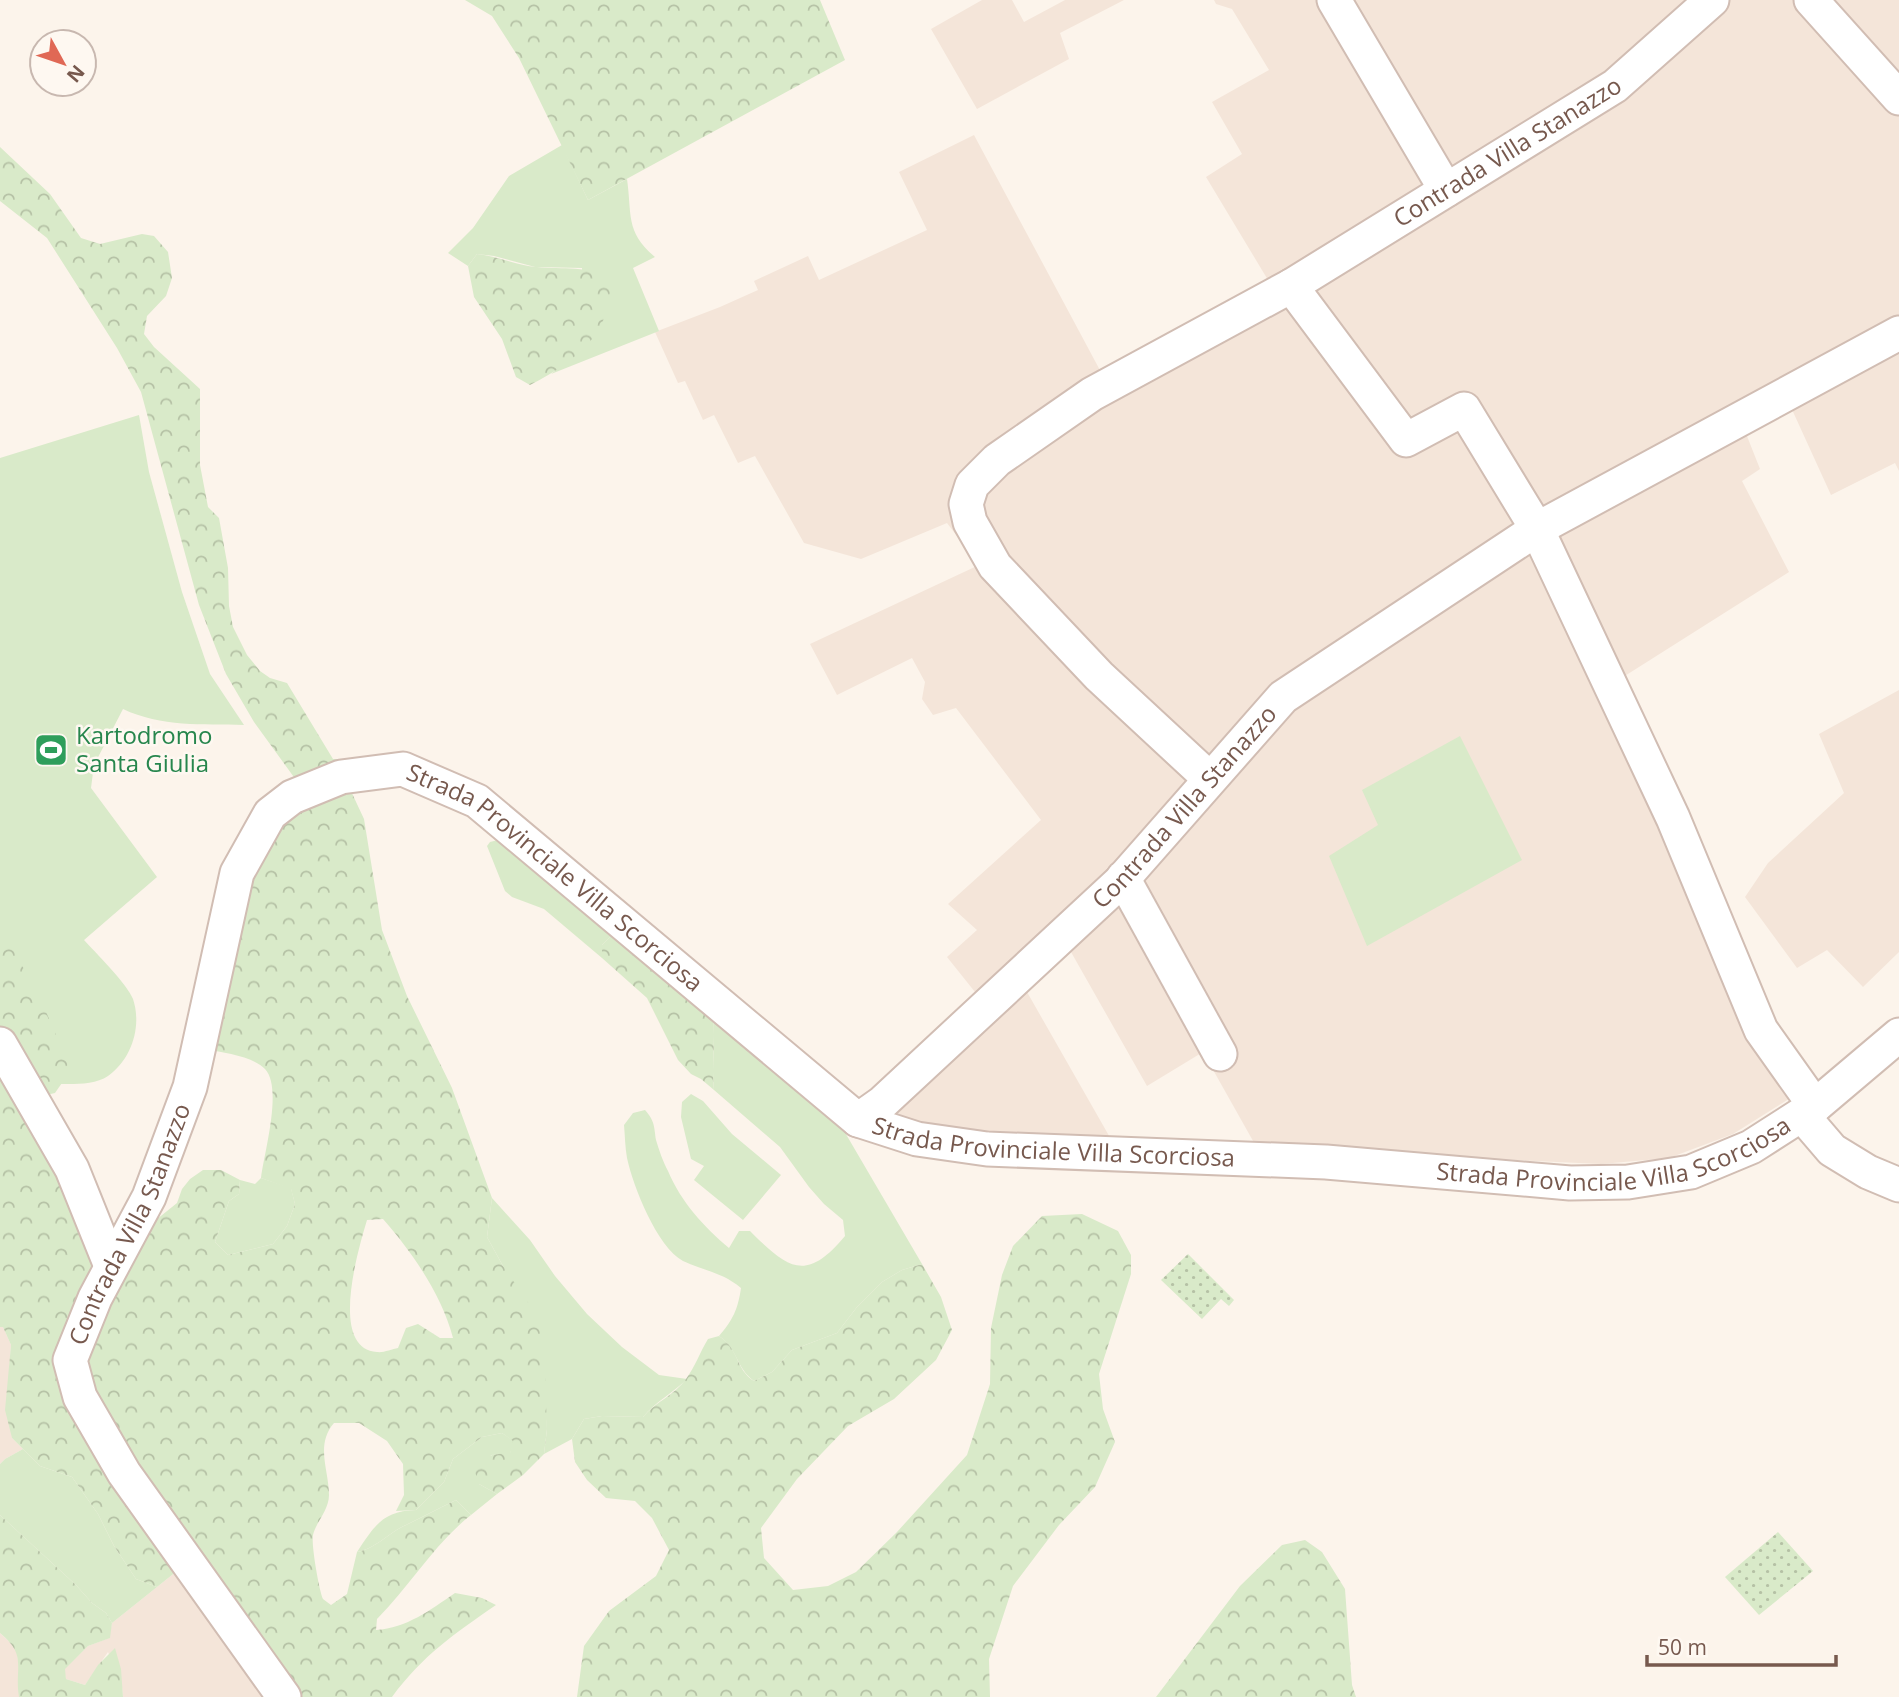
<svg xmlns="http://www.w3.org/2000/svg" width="1899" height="1697" font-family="'Open Sans',sans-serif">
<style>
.residential{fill:#f4e5d9}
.grass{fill:#d9eac9}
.forest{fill:url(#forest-crowns);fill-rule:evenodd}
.garden{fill:url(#garden-dots)}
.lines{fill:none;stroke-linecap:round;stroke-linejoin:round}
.minor-casing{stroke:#d1bdb3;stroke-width:37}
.minor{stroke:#fff;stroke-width:33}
.labels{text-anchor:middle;stroke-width:5;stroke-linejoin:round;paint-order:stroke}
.street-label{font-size:24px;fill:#77594e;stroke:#fef8f1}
.leisure-label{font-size:24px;fill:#27864d;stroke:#fef8f1;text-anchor:start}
</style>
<defs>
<pattern id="forest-crowns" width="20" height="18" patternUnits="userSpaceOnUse" patternTransform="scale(1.75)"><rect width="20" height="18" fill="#d9eac9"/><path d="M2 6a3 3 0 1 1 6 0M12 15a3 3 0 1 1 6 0" fill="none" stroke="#b5c1a5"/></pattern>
<pattern id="garden-dots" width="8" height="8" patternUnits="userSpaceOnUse" patternTransform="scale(1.75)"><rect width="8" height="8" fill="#d9eac9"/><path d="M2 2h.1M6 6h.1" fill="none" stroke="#b5c1a5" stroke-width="1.8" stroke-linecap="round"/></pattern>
</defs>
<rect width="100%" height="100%" fill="#fcf4eb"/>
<g class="residential">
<polygon points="982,0 1012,0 1024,22 1065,0 1124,0 1060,33 1069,59 977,109 931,29"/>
<polygon points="1214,0 1899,0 1899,471 1895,463 1831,495 1789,403 1743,426 1760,469 1742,481 1789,572 1620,679 1749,987 1808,1087 1733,1134 1669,1158 1601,1164 1257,1148 1203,1052 1147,1086 1071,952 1027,992 1112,1141 908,1125 863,1104 979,997 947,957 977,930 948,904 1041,820 956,708 933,715 922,699 925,682 912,658 837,695 810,644 979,565 947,523 861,559 804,543 755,456 738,463 714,415 703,420 685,381 678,383 655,332 720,307 758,290 754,281 808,256 819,280 927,230 899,172 974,135 1102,374 1271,285 1206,177 1242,154 1212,102 1269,70 1232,9 1216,4"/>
<polygon points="1899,690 1899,952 1863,987 1827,950 1797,968 1745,897 1768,863 1844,793 1819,734"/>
<polygon points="0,1327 3,1327 11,1345 9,1375 12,1438 23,1449 5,1459 0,1464"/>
<polygon points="182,1567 269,1697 123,1697 122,1687 108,1652 85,1685 66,1679 64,1669 88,1646 109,1638 112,1623"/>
<polygon points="0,1633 16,1648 19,1666 19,1697 0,1697"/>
</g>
<g class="grass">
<path d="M562,145L588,200L627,179C632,214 625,232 655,257L633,268L659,331L551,374L581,350L582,268L535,267L494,256L477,254L468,266L448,253L473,228L509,176Z"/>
<path d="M139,415L149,472L182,592L210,674L244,725C203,724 161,727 123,709L94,765L91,788L157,877L84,940C95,952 128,985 133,999C142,1026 132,1059 108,1076C95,1085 75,1084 60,1084L0,1005V458Z"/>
<polygon points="1460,736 1522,860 1367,946 1329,856 1378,825 1362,790"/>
<polygon points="498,840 614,933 602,945 602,958 544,909 512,897 505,891 487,846 490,842"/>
<path d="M713,1016L840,1124L922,1264L902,1270L882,1282L857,1307L837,1333L792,1350L772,1372L754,1381C736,1368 738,1349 719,1336C733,1320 738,1309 741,1288C722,1272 704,1271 683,1261C657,1247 633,1186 627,1158C625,1147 625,1136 624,1125L633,1113L645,1110C655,1121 654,1127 656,1140C659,1150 663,1162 668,1171C681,1202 704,1227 729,1248L739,1231H750C788,1269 806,1283 845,1236L843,1220L824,1204L809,1187L780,1147L714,1090C711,1065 716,1041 713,1016Z"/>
<polygon points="691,1094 703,1101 732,1134 781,1175 743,1220 694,1180 704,1166 691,1159 681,1117 682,1102"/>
<polygon points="261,1178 291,1188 295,1204 287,1226 273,1244 228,1255 215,1242 229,1201 239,1194 240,1180 255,1184"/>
<path d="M492,1198L530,1240L555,1276L587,1314L622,1347L659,1375L687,1379C673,1393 655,1402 643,1417L602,1416L584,1419L572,1439L544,1454L547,1429L545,1408L503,1266L487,1237Z"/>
<path d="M502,1433L514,1441L510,1454L491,1455L479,1484L497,1494L471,1515L456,1500C439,1508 423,1517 406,1525C388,1533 377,1548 357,1552C375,1525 383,1511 416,1510L444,1482L453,1459L482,1437Z"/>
<polygon points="23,1449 40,1466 72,1477 98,1514 114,1546 136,1579 157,1587 112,1623 106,1613 92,1603 76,1585 0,1515 0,1464 5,1459"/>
</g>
<g class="forest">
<polygon points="465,0 820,0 845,60 588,200 519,58 492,16"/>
<polygon points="0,147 50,194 81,238 100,244 142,234 154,236 168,252 172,278 166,296 147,316 144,334 154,347 200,389 200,465 208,507 219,518 228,568 229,606 233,627 247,655 260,671 270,678 287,683 333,759 349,759 296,780 254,722 226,674 199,605 141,392 117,348 47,238 0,201"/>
<path d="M477,254C497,256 516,265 537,267C563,270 589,264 612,281C609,298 607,319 596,334C580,356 554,373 530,385L516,377L502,339L474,297L468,266Z"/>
<path d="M350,789L364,819L382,930L407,996L452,1088L492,1198L487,1237L503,1266L529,1304L541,1333L545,1375L547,1429L544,1454L523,1475L497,1494L479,1484L475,1472C483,1453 491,1455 510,1453L513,1441L502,1433L482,1437L453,1459L444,1482L416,1510L396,1511L404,1495L403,1464L387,1441L359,1423H334C315,1445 329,1470 329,1495C329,1510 316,1522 313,1535C311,1544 319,1590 323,1599L331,1605L347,1594L357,1552C377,1548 388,1533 406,1525C423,1517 439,1508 456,1500L471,1515C434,1544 410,1586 377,1619L376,1630C407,1628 430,1610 455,1593L482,1598L496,1605C454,1634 423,1655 392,1697H298L199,1564L80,1379L89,1340L141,1232L177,1203L182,1189L190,1179L203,1170H221L240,1180L239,1194L229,1201L215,1242L228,1255L273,1244L287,1226L295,1204L291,1189L261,1178C264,1153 283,1088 265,1069C254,1057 223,1052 208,1050L253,866L282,825L315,803ZM383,1219C412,1252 442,1295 453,1338H440L418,1324L406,1328L398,1348C392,1349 383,1353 377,1352C328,1349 359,1247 367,1220Z"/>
<polygon points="0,924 43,1005 68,1062 64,1080 55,1093 37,1097 0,1037"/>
<path d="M614,933L713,1016C716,1041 711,1065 714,1090L701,1079L691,1074L678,1060L647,998L602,958V945Z"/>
<polygon points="0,1050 100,1247 67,1321 60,1369 182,1567 157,1587 136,1579 114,1546 98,1514 72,1477 40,1466 12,1438 5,1410 11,1345 3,1327 0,1327"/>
<path d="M1082,1214L1118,1231L1131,1255V1274L1099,1374L1103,1409L1115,1442L1095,1487L1059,1525L1013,1586L989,1659L990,1697H577L584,1646L609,1611L656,1576L669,1550L652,1518L635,1501L606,1498L587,1480L575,1462L572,1439L584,1419L602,1416L643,1417C655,1402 675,1395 686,1379C695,1367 700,1352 708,1339L719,1336C740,1350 735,1369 754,1381L772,1372L792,1350L837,1333L857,1307L882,1282L902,1270L922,1264L941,1297L952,1330L936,1360L894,1399L848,1426L797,1479L761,1528L764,1558L793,1590L828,1586L856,1572L897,1532L967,1455L990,1384L991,1328L1002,1275L1013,1246L1042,1216Z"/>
<path d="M0,1515L76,1585L92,1603L106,1613L112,1623L110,1638L88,1646L65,1669L66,1679L85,1685L98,1665L115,1648L121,1669L123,1697H19C14,1667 28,1656 0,1633Z"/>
<polygon points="1305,1540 1322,1552 1345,1589 1352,1685 1356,1697 1156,1697 1240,1586 1282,1545"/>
</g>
<g class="garden">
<polygon points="1188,1254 1234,1300 1229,1306 1221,1299 1202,1319 1161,1280"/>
<polygon points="1778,1532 1813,1571 1759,1615 1725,1577"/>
</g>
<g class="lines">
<defs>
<g id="minor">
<polyline points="1334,0 1446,190"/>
<polyline points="1811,0 1899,98"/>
<polyline points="1291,286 1406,440 1464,409 1537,529 1673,818 1761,1030 1815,1106"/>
<path id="s1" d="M1210,779L1099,676L995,566L970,522L966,504L972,485L997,460L1092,394L1291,286L1615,86L1712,0"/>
<polyline points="1123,878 1220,1054"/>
<polyline points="0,1044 72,1169 111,1266"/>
<polyline points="1802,1115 1832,1150 1868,1172 1899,1185"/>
<path id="s2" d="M858,1120L882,1103L1121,881L1283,697L1537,529L1899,333"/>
<path id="s3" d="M284,1697L124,1473L80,1397L70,1360L95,1298L149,1197L190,1087L237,873L270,814L292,797L341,777L403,769L477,801L858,1120L917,1139L987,1149L1326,1162L1570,1183L1628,1182L1691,1172L1751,1147L1815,1106L1899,1035"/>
</g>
</defs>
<use href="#minor" class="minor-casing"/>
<use href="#minor" class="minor"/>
</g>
<defs>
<symbol id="stadium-square" viewBox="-11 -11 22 22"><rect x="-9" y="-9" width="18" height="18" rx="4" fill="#2e9e5b" stroke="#fef8f1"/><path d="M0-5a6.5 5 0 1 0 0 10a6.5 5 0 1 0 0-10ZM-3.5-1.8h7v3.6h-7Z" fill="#fff"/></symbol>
</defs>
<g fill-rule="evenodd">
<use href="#stadium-square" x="32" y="731" width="38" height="38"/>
</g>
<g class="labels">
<g class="street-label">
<text dy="8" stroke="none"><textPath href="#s1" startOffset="1024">Contrada Villa Stanazzo</textPath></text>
<text dy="8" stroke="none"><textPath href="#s2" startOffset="453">Contrada Villa Stanazzo</textPath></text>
<text dy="8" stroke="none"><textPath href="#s3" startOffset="1318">Strada Provinciale Villa Scorciosa</textPath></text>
<text dy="8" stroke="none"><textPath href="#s3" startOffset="1906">Strada Provinciale Villa Scorciosa</textPath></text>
<text dy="8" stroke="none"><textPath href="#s3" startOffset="2473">Strada Provinciale Villa Scorciosa</textPath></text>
<text dy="8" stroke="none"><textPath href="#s3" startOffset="550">Contrada Villa Stanazzo</textPath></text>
</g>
<g class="leisure-label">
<text x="76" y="744">Kartodromo<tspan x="76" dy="28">Santa Giulia</tspan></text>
</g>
</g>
<g transform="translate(63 63) rotate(130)"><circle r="33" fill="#fef8f1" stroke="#c8b8b0" stroke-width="2"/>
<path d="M0-5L12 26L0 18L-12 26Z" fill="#e06855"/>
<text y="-10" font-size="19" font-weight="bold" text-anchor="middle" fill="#77594e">N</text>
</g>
<path d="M1647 1655v10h189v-10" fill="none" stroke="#77594e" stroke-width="3.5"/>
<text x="1658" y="1655" font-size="21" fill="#77594e" stroke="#fef8f1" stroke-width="5" paint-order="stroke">50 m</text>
</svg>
